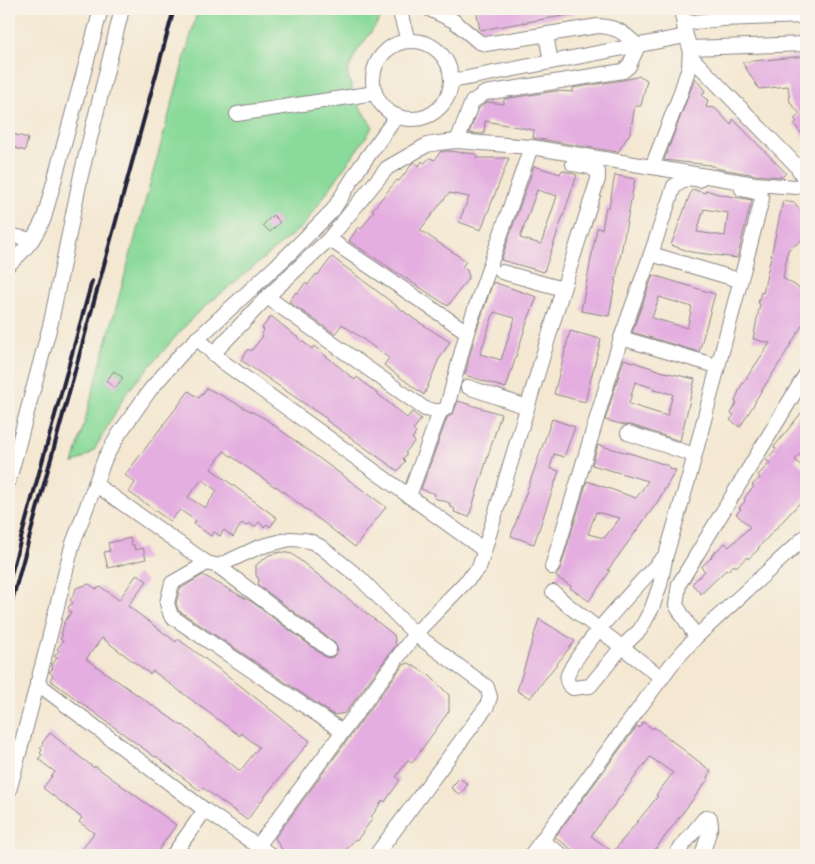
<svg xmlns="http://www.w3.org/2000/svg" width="815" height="864" font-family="Delius,sans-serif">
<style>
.green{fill:#8ada9a;stroke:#567e6a}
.building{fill:#e4aee0;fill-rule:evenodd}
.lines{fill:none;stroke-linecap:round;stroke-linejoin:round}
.minor-casing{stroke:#8b8586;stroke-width:16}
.minor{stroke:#fff;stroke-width:14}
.rail{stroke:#22223b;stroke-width:4}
</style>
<rect width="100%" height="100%" fill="#f7f3e8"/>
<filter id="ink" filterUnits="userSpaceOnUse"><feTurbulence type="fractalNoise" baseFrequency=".02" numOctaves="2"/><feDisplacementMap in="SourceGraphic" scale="10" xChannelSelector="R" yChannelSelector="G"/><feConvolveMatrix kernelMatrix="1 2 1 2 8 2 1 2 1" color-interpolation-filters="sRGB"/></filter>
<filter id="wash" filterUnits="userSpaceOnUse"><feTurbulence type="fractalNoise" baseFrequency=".0096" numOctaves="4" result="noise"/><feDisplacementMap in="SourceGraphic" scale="20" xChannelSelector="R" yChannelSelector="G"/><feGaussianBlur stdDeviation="1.12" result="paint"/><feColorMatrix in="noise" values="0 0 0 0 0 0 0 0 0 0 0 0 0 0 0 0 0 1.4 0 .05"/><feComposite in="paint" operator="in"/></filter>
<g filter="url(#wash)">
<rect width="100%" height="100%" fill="#f4e8d2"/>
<polygon class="green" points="198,9 379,9 381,18 356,53 347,73 357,103 373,127 304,225 195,315 127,392 93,452 73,464"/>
<g id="blocks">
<g class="building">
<polygon points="476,9 573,9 574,14 480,30"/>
<polygon points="806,56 806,139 794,124 797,122 794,119 800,114 790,102 788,86 759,89 742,62"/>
<polygon points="640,76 647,80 641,106 635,106 630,133 618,152 533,138 534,130 485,121 484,134 469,133 479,108 487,102 504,104 504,99 556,91 573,92 573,88 624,80"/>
<polygon points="695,78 705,91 702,96 708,100 706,107 715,108 731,125 733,119 786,173 782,177 756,175 715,168 715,166 710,166 710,165 664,160"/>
<polygon points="9,133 28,138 25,151 9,146"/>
<polygon points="447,151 477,154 476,158 509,158 481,230 459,222 469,197 449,193 420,230 466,261 462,267 467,270 469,277 448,306 349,241 358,227 361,229 374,211 372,210 397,180 399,181 413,163 414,162 419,166 422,161 424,163 430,158 435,160 440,152"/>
<path d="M534,166L560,174L562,170L577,175L544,272L501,260ZM537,190L557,196L541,244L520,238Z"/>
<polygon points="615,175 635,179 609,316 581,311 597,228 602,229 606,207 609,207"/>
<path d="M692,189L705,193L706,190L718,194L752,200L737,258L691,252L671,245ZM704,209L728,213L725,236L697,232Z"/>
<polygon points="783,201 795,203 806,218 806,242 802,240 788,250 783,278 806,292 806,319 782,359 755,401 756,401 740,427 730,420 734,415 731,413 737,403 735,402 737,396 741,386 770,343 753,339 760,304 758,303 761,292 763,293"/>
<polygon points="273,215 280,222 270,232 263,225"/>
<polygon points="332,257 414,319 450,342 438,361 424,395 384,365 389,358 342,324 335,334 289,302 296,292 298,293 305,283 308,285 316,274 318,275"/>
<path d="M653,275L715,294L699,352L632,332ZM659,297L692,307L687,328L652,318Z"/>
<path d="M493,282L537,297L527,322L506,388L465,375L475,335ZM494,312L515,318L501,360L480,354Z"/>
<polygon points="271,316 312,349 314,346 355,380 357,377 407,418 412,412 421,419 413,430 416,433 412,439 415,441 405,453 407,454 403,459 405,461 398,471 326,420 327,419 241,360 248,349 251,351 263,336 261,334 264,330 262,328"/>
<polygon points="570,331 601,339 585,402 554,394"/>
<path d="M624,359L664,372L695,379L680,441L631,425H625L605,420ZM635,382L654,388L653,390L673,394L667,416L629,404Z"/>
<polygon points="114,371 123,378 115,388 106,381"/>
<path d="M207,388L264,418L386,507L355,547L276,486L275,487L224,451L211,469L277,518L270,527L267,524L264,527L259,522L255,527L249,523L246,526L242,523L233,537L224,530L220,536L214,532L211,536L194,524L196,521L180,510L170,521L129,492L135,483L125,475L189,391L199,398ZM202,479L217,491L205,508L188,497Z"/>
<polygon points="458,401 501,414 469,517 454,512 455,509 449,506 450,503 434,498 435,494 421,489 447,418 453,413"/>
<polygon points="806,407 806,447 795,460 806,470 806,496 758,548 759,549 748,559 747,557 736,567 734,565 727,571 726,570 701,594 692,584 705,571 701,567 712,557 711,556 725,543 729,547 750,527 736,514 741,509 739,508 745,501 744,499 748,493 754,487 752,485 760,478 758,475 770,463 766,460 776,449 774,447"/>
<polygon points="552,419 575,427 564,457 554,454 550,468 559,471 534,544 511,536"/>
<path d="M598,445L636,455L669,466V469L676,470L656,504L608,570L610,571L589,601L570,588L571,586L556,577L560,570L587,481L636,498L648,481L592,465ZM596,512L620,518L604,538L588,534Z"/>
<polygon points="130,538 132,545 134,545 135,550 143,548 146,559 108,568 104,552 110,551 108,543"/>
<polygon points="281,552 292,554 394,635 396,645 345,713 334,715 178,610 176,603 180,589 203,575 252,602 324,656 328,658 333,657 338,650 334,642 258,585 259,580 256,575 256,565 269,555"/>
<path d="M137,574L147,581L128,606L176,642L178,639L223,672L310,741L269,791L247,820L203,788L200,791L156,756L155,757L50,680L53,675L49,672L53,668L51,666L57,658L54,656L59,651L57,649L63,641L60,639L63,635L61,634L63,630L62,629L65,624L63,623L71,613L68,607L73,603L70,600L74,595L76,588L89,584L96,589L101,587L119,600ZM102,638L150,674L153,671L240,736L241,733L259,747L240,771L183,725L182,726L86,659Z"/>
<polygon points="539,619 575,641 530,698 517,691"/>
<polygon points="409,663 430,676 449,695 449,711 412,763 408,760 396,777 400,780 385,802 383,800 371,817 373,818 357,840 355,839 342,855 290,855 283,851 275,838 403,665"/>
<path d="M643,722L653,729L654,727L711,771L707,777L709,778L651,855H579L555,837L637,726L639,728ZM650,757L673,773L656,795L658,796L613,852L591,836Z"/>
<polygon points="50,733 94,768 95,766 176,825 155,855 78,855 94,833 79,822 82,818 43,788 55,772 38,759 42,755 40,753 42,750 40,748 43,744 42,743"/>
<polygon points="459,778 468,784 460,795 451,788"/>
</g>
</g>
</g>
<g filter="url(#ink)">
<use href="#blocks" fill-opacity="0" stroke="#8b8586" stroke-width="1"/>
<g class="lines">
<defs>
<g id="minor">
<polyline points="399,9 408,41"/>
<path d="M429,9L454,21L479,42L486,44L598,26C618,27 624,33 638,46L629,66L623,71L485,93L472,102L457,141"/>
<polyline points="684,23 722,19 806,16"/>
<polyline points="546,35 551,62"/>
<circle cx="412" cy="80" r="39"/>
<polyline points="690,48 806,44"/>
<polyline points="452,81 686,36"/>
<polyline points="237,114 375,93"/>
<polyline points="652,167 680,95 689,67 690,48 686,36 681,9"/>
<polyline points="9,235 32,240"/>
<polyline points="329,239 467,332"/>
<polyline points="651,254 674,186 689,178 699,180"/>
<path d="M9,264C27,249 34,239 44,218L101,9"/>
<polyline points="502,272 563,289"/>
<path d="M267,297L425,409C434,410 441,414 447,407L467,332L531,147L755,184L796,187L802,185L804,178L795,164L691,57"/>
<polyline points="197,338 223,362 484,550"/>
<polyline points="621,338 717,366"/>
<polyline points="213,354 267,297 329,239 387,168 427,145 438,143 457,141 531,147"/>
<polyline points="468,387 527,407"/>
<polyline points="628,433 694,455"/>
<polyline points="9,480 51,322 81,175 122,9"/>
<polyline points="95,484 207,563 218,566 259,547 290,539 305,540 312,542 321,547 360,578 415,634 487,687 490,697 487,706 376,855"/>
<polyline points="409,496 440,412"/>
<path d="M666,555C648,574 567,659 567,679C567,684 570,686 573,688L590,686L622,647L640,630L652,608L660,585L666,555L689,477L761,203L762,198L759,193L742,189"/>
<polyline points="207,563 172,583 167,603 171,616 342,731"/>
<polyline points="218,566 329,649"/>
<polyline points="552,567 621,338 651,254 739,280"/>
<polyline points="553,592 565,603 662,678"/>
<polyline points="696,637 676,605 679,584 806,374"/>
<polyline points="37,683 205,810 271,855"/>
<polyline points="9,791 46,651 72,546 105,458 119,434 150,390 182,353 287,256 333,210 360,167 397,116"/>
<polyline points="542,841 562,855"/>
<polyline points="258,846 415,634 479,568 563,289 598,179 598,172 590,167 573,164"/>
<polyline points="173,855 205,810"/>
<polyline points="531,855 671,665 696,637 806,536"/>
<polyline points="675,855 704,819 707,817 710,818 711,826 702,855"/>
</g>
</defs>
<use href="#minor" class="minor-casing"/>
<use href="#minor" class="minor"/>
<g class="rail">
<polyline points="9,582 92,281"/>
<polyline points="9,612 174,9"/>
</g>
</g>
</g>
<rect width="815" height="864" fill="none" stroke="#f7f3e8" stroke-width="30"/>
</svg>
